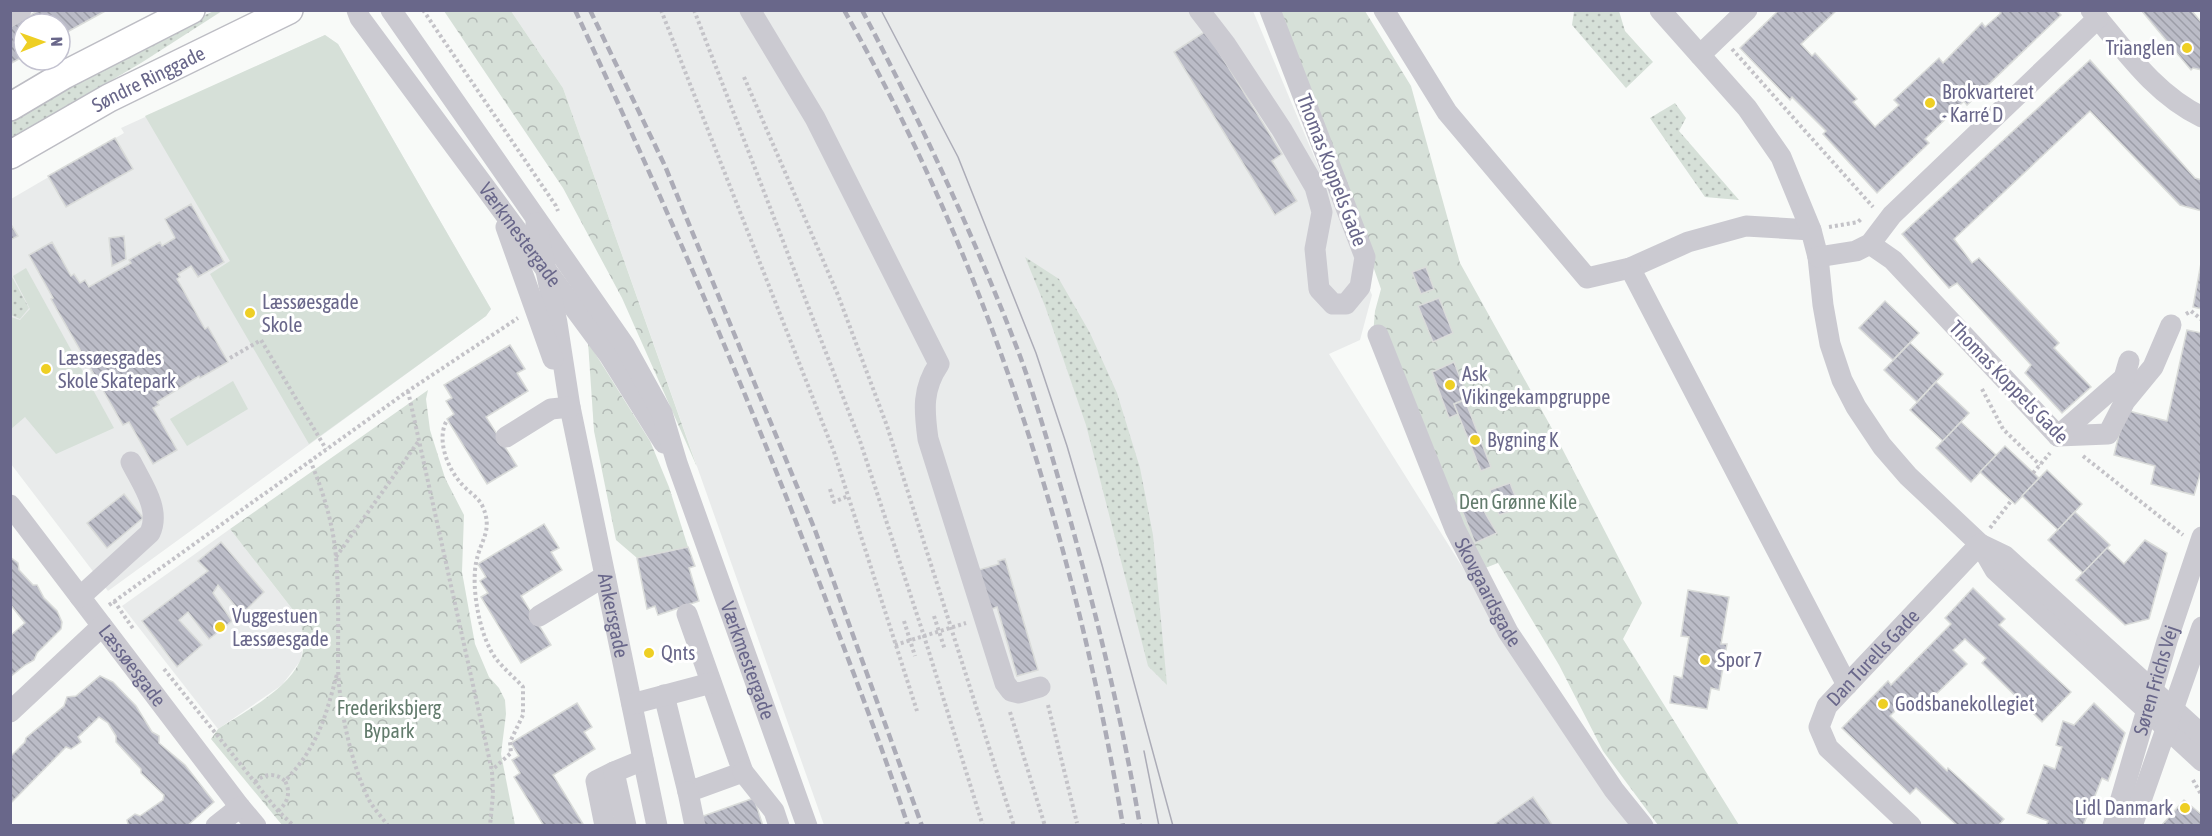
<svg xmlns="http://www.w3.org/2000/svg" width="2212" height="836" font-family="'Asap Condensed',sans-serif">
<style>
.built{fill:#e9ebeb}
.grass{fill:url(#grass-dots)}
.forest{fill:url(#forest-crowns)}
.pitch{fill:#d6e0d8}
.building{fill:url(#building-back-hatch);stroke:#dadcda;stroke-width:1.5}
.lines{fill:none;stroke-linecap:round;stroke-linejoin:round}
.major-casing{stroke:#bdbdc4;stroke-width:30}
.path{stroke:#c4c3c8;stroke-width:4;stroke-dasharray:3 3;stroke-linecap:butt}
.minor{stroke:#cbcad1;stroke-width:21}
.major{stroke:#fff;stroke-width:27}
.tram{stroke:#acacb7;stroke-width:1.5}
.rail{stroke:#acacb7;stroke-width:4.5;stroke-dasharray:9 4.5;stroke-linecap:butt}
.poi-dot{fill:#eecf24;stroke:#fff;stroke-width:2}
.labels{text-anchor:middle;stroke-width:6;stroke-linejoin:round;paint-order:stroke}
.poi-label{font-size:20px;fill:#69678a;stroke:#fff;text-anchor:start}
.street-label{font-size:20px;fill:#69678a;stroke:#fff}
.park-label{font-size:20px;fill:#627b6c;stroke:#fff}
</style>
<defs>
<pattern id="grass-dots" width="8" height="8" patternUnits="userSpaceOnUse" patternTransform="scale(1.5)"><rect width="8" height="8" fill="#d6e0d8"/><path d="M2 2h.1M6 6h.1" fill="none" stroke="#b2b9b5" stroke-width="1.8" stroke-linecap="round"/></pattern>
<pattern id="forest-crowns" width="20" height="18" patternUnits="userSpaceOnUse" patternTransform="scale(1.5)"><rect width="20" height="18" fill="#d6e0d8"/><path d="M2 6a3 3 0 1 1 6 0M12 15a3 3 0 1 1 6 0" fill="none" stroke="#b2b9b5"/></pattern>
<pattern id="building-back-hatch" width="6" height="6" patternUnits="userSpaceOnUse" patternTransform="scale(1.5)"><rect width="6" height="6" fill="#bbbcc7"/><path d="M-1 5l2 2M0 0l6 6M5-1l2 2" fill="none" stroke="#9c9da7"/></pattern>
</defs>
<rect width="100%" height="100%" fill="#f8faf8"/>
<g class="built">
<polygon points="511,11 1253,11 1372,295 1360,340 1329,354 1468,576 1640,825 824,825 563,88"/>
<polygon points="325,35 338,44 491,309 486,316 108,591 11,464 11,199 124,133 121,128"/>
<polygon points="230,529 300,619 304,634 301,660 282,685 218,729 122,606"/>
</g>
<g class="grass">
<polygon points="214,11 222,11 141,63 11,139 11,118 174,29"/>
<polygon points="1574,11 1619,11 1625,31 1653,62 1626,88 1572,25"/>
<polygon points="1675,103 1686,118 1679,131 1739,200 1705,197 1650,118"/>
<polygon points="1025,257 1059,279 1090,333 1117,393 1140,468 1153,535 1167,685 1148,666 1086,425 1045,306"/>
<polygon points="12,277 29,308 20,319 11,315 10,278"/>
</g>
<g class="forest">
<polygon points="444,11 511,11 563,88 697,467 622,298 563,188"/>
<polygon points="1277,11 1365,11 1411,86 1460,263 1551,427 1642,603 1623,639 1739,825 1658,825 1603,751 1559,665 1498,563 1480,570 1373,335 1375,311 1381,289 1350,200"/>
<polygon points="588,342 650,441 669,487 688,547 637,558 616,540 594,431"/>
<path d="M428,390L426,399L430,430L445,478L464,515L462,572L475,644L489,677L499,688L505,700L506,714L501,754L515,825H282L211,739L218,729C244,712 287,690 300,661C306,648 303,633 300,619L230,529Z"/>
</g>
<g class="pitch">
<polygon points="325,35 338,44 491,309 486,316 309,444 210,274 230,261 145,116"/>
<polygon points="26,268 114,428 56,454 25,417 11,429 11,317 20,320 30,309 13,276"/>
<polygon points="233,381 248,409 187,446 170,419"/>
<polygon points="341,799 365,825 313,825"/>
</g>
<g class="building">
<polygon points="39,10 107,10 60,36 60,24 24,24 24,56 10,64 10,27"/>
<polygon points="1779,10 1837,10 1801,44 1812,56 1815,53 1857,99 1853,102 1875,127 1899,105 1894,100 1939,58 1943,63 1982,23 1985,27 2001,13 1998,10 2056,10 2061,15 1967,105 1964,101 1925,139 1929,143 1877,193 1823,134 1826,131 1792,97 1790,100 1740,48"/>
<polygon points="2141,10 2191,10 2202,23 2202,70 2193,68 2191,70"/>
<polygon points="1206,31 1282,154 1272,161 1297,201 1275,215 1174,52"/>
<polygon points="2090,60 2195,178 2202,180 2202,211 2180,205 2090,111 1954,239 1972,263 1979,258 2059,343 2054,348 2091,387 2062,413 2025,373 2031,365 1957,283 1949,288 1902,234"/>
<polygon points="115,138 133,169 66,207 48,176"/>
<polygon points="191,204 224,262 198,277 191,266 178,274 180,277 177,279 205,329 208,327 228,362 200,378 199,376 157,402 159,405 153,408 177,450 153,464 129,422 123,425 51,299 53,298 29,255 52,242 71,276 74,274 80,283 85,280 89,287 131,263 129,260 160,242 162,246 175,238 165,219"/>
<polygon points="10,223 18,236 10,240"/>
<polygon points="124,236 126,259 112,266 109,238"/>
<polygon points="2201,263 2202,263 2202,309 2193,307"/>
<polygon points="1426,267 1434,289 1421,294 1412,272"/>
<polygon points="1439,298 1453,333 1433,342 1418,306"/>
<polygon points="1885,301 1919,333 1893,360 1859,328"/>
<polygon points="2187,330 2202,333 2202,468 2194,495 2151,484 2155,466 2114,455 2125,410 2167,421"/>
<polygon points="1910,343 1943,374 1917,402 1884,370"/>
<polygon points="510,345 525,369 517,373 528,391 486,417 517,466 487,484 447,419 454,414 446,401 452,398 444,385"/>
<polygon points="1454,362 1468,398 1454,404 1458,414 1449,418 1432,372"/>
<polygon points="1936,382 1969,413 1943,441 1910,410"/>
<polygon points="1465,400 1491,467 1481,471 1454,404"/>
<polygon points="1961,422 1996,455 1971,482 1936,448"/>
<polygon points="2005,446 2039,478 2015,504 1980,472"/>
<polygon points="2047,470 2082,504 2058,530 2022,496"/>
<polygon points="1510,483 1520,508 1499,515 1490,490"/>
<polygon points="124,494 143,518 107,548 87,523"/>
<polygon points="1478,501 1497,533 1475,543 1461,508"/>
<polygon points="2075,512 2110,545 2083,573 2048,540"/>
<polygon points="544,524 559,548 551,552 562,570 521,596 551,645 521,663 481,597 488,593 480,581 486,577 478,564"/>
<polygon points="2145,540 2167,553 2149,619 2125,625 2076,580 2107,548 2124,564"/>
<polygon points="221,542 264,592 242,614 218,585 213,593 232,621 209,639 188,612 179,620 202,645 177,667 142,621 208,571 198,561"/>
<polygon points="688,547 695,566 689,568 699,601 658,615 655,606 647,609 637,558"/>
<polygon points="10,557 18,563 19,570 33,585 37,585 44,598 57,611 62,622 61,629 37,653 34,660 25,665 10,677 10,636 25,623 10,604"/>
<polygon points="1005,559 1038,670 1017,676 997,607 987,611 975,571 999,564 998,561"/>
<polygon points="1973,588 2005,619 1999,625 2071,692 2042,722 1982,663 1986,658 1965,639 1953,650 1967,664 1930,700 1926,697 1915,708 1906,700 1890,716 1947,771 1948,768 2004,819 1998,826 1958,826 1916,788 1910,794 1842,728 1888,681 1891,685 1951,624 1945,618"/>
<polygon points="1688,590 1729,597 1721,644 1727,644 1719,690 1711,688 1707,709 1670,703 1674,676 1682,678 1689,637 1681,636"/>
<polygon points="100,676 113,682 136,706 152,732 159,736 159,743 185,765 214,802 187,826 125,826 128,824 127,820 135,814 140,816 163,800 164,795 141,773 141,769 116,742 116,736 108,723 99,717 78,737 81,742 71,749 66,747 10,804 10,757 25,742 26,738 64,706 67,697 76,696"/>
<polygon points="577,703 592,727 584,732 595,749 553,775 583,824 544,826 514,777 520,773 512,760 519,756 511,743"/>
<polygon points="2094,703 2125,733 2108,781 2102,778 2083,826 2046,826 2048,821 2027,813 2044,765 2055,769 2062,747 2056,745 2063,721 2074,725"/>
<polygon points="1533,797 1553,826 1492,826 1501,819"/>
<polygon points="754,798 763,826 697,826 695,819"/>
<polygon points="2184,800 2202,815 2202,826 2161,826"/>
</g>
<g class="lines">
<defs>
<g id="major">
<polyline points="10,107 64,75 191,10"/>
<path id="s8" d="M10,155L109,98L289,10"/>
</g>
</defs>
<use href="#major" class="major-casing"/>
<g class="path">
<polyline points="423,10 556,206 558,211"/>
<polyline points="661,10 834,452 917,711"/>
<polyline points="694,10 860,441 924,636 983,826"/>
<polyline points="1732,49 1873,207"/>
<polyline points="744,77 838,295 887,426 1014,826"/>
<polyline points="1829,227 1858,222 1862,218"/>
<polyline points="2186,314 2191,311 2202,320"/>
<polyline points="230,358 261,340 326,449"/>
<polyline points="1982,389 2003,429 2040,465"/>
<polyline points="408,391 492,771 493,794 490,826"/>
<path d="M446,422C437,440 447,467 460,482C466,490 477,496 482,505C494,531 480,540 476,563C471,589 480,639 497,660C505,670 515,678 523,687V715L510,742L511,753L492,770"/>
<polyline points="2083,456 2183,535"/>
<path d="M310,460C323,491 333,523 336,557C339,594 338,630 338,667C339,707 351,764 369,800C374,809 382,817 388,826"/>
<polyline points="2033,473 2050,453"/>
<polyline points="830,489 834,502 848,496"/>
<polyline points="1990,528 2011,501"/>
<polyline points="336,557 418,442"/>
<polyline points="114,601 134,630"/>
<polyline points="109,605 408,391 518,318"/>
<polyline points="934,616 945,650"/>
<polyline points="904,621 915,656"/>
<polyline points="895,645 966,623"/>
<polyline points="164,669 278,811 294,826"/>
<polyline points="1048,705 1077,823"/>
<polyline points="1010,712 1045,826"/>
<polyline points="2193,780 2202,796"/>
<path d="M255,782C264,774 275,772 285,781C318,746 325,719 337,674"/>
<path d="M278,811C288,803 291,792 285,781"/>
</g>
<g class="minor">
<path id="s1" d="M357,10L360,18L609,355L664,443"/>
<path id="s2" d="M391,10L625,346L662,413L677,463L807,826"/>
<path d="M750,10L815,118L939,364C922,389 924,410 928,439L1005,683L1011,691L1019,693L1040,687"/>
<polyline points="1199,10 1226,45 1282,130 1315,187 1322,212 1315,249 1319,289 1333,304 1346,304 1360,287 1365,257 1270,10"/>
<polyline points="1384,10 1447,112 1587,278 1630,268 1688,242 1746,226 1811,230"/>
<polyline points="1660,10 1747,108 1781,157 1811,230 1818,257 1823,305 1830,344 1842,380 1856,407 1882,446 1908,476 1980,544 1995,570 2202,761"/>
<path d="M2091,10C2124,49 2154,94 2202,117"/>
<polyline points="10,16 21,10"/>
<polyline points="1700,55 1747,10"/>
<path id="s3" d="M536,223L557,323L570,407L657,826"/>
<polyline points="506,227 553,359"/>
<polyline points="1870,244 1893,260 2058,436"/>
<polyline points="1818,257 1856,251 1870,244 1892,215 2098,18"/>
<polyline points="1630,268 1847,685"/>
<path id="s4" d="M1378,335L1455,529L1508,632L1614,790L1643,826"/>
<polyline points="2058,436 2108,434 2125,401 2153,367 2171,325"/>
<polyline points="2058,436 2124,378 2129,361"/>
<polyline points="506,437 551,409 570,407"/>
<path id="s5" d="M10,505L240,807L256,826"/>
<polyline points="1980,544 2005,556 2202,735"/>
<path d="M80,597L150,533C161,509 142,484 131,462"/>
<polyline points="539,616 605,576"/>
<polyline points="664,695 688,792 743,772 687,614"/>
<polyline points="632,704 711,683"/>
<polyline points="10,712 102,626"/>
<polyline points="743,772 774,811 779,826"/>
<polyline points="688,792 695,826"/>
<polyline points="216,826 240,807"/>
<polyline points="605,826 596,781 614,772"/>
<polyline points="626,826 614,772 643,760"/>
<path id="s6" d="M1911,826L1828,748L1819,727L1827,706L1980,544"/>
<path id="s7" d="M2113,826L2167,641L2202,537"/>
<polyline points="2132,826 2202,627"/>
</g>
<use href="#major" class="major"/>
<g class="tram">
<polyline points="881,10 958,157 1036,353 1067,446 1102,565 1173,826"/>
<polyline points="1144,751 1159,826"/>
</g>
<g class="rail">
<path d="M575,10C667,207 753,405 829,608C856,680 884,752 908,826"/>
<polyline points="590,10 665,166 815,530 922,826"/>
<path d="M844,10C987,262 1075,542 1123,826"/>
<path d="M862,10C921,122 975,238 1020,356C1038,406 1052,457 1067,508C1096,613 1122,718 1140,826"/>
</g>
</g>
<g class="poi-dot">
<circle cx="2187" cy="48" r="6"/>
<circle cx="1930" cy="103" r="6"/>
<circle cx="250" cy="313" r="6"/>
<circle cx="46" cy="369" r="6"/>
<circle cx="1450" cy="385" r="6"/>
<circle cx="1475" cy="440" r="6"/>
<circle cx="220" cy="627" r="6"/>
<circle cx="649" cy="653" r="6"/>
<circle cx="1705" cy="660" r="6"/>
<circle cx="1883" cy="704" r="6"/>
<circle cx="2185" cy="808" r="6"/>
</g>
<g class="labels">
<g class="poi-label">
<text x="2175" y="55" text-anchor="end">Trianglen</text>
<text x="1942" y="99">Brokvarteret<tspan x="1942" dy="23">- Karré D</tspan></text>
<text x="262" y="309">Læssøesgade<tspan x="262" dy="23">Skole</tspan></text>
<text x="58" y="365">Læssøesgades<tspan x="58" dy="23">Skole Skatepark</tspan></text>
<text x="1462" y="381">Ask<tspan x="1462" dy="23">Vikingekampgruppe</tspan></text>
<text x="1487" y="447">Bygning K</text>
<text x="232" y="623">Vuggestuen<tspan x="232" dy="23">Læssøesgade</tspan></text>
<text x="661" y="660">Qnts</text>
<text x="1717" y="667">Spor 7</text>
<text x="1895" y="711">Godsbanekollegiet</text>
<text x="2173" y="815" text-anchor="end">Lidl Danmark</text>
</g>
<g class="street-label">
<text dy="7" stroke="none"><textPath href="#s8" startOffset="158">Søndre Ringgade</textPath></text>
<text transform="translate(1332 170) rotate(69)" y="7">Thomas Koppels Gade</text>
<text dy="7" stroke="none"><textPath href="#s1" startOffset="278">Værkmestergade</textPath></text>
<text transform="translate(2009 382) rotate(46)" y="7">Thomas Koppels Gade</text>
<text dy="7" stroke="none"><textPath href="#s4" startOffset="280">Skovgaardsgade</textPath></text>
<text dy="7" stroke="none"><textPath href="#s3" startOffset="400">Ankersgade</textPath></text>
<text dy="7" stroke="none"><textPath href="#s6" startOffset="226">Dan Turells Gade</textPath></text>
<text dy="7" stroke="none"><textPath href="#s2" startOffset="748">Værkmestergade</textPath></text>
<text dy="7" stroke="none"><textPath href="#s5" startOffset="202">Læssøesgade</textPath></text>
<text dy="7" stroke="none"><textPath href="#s7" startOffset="152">Søren Frichs Vej</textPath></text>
</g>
<g class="park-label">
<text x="1518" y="509">Den Grønne Kile</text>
<text x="389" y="715">Frederiksbjerg<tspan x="389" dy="23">Bypark</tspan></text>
</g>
</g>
<rect width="2212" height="836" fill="none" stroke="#69678a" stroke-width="24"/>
<g transform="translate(42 42) rotate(89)"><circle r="28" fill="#ffffff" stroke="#c3c2d0" stroke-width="1.5"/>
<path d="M0-4.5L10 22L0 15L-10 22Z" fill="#eecf24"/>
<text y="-9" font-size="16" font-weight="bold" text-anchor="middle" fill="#69678a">N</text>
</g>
</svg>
